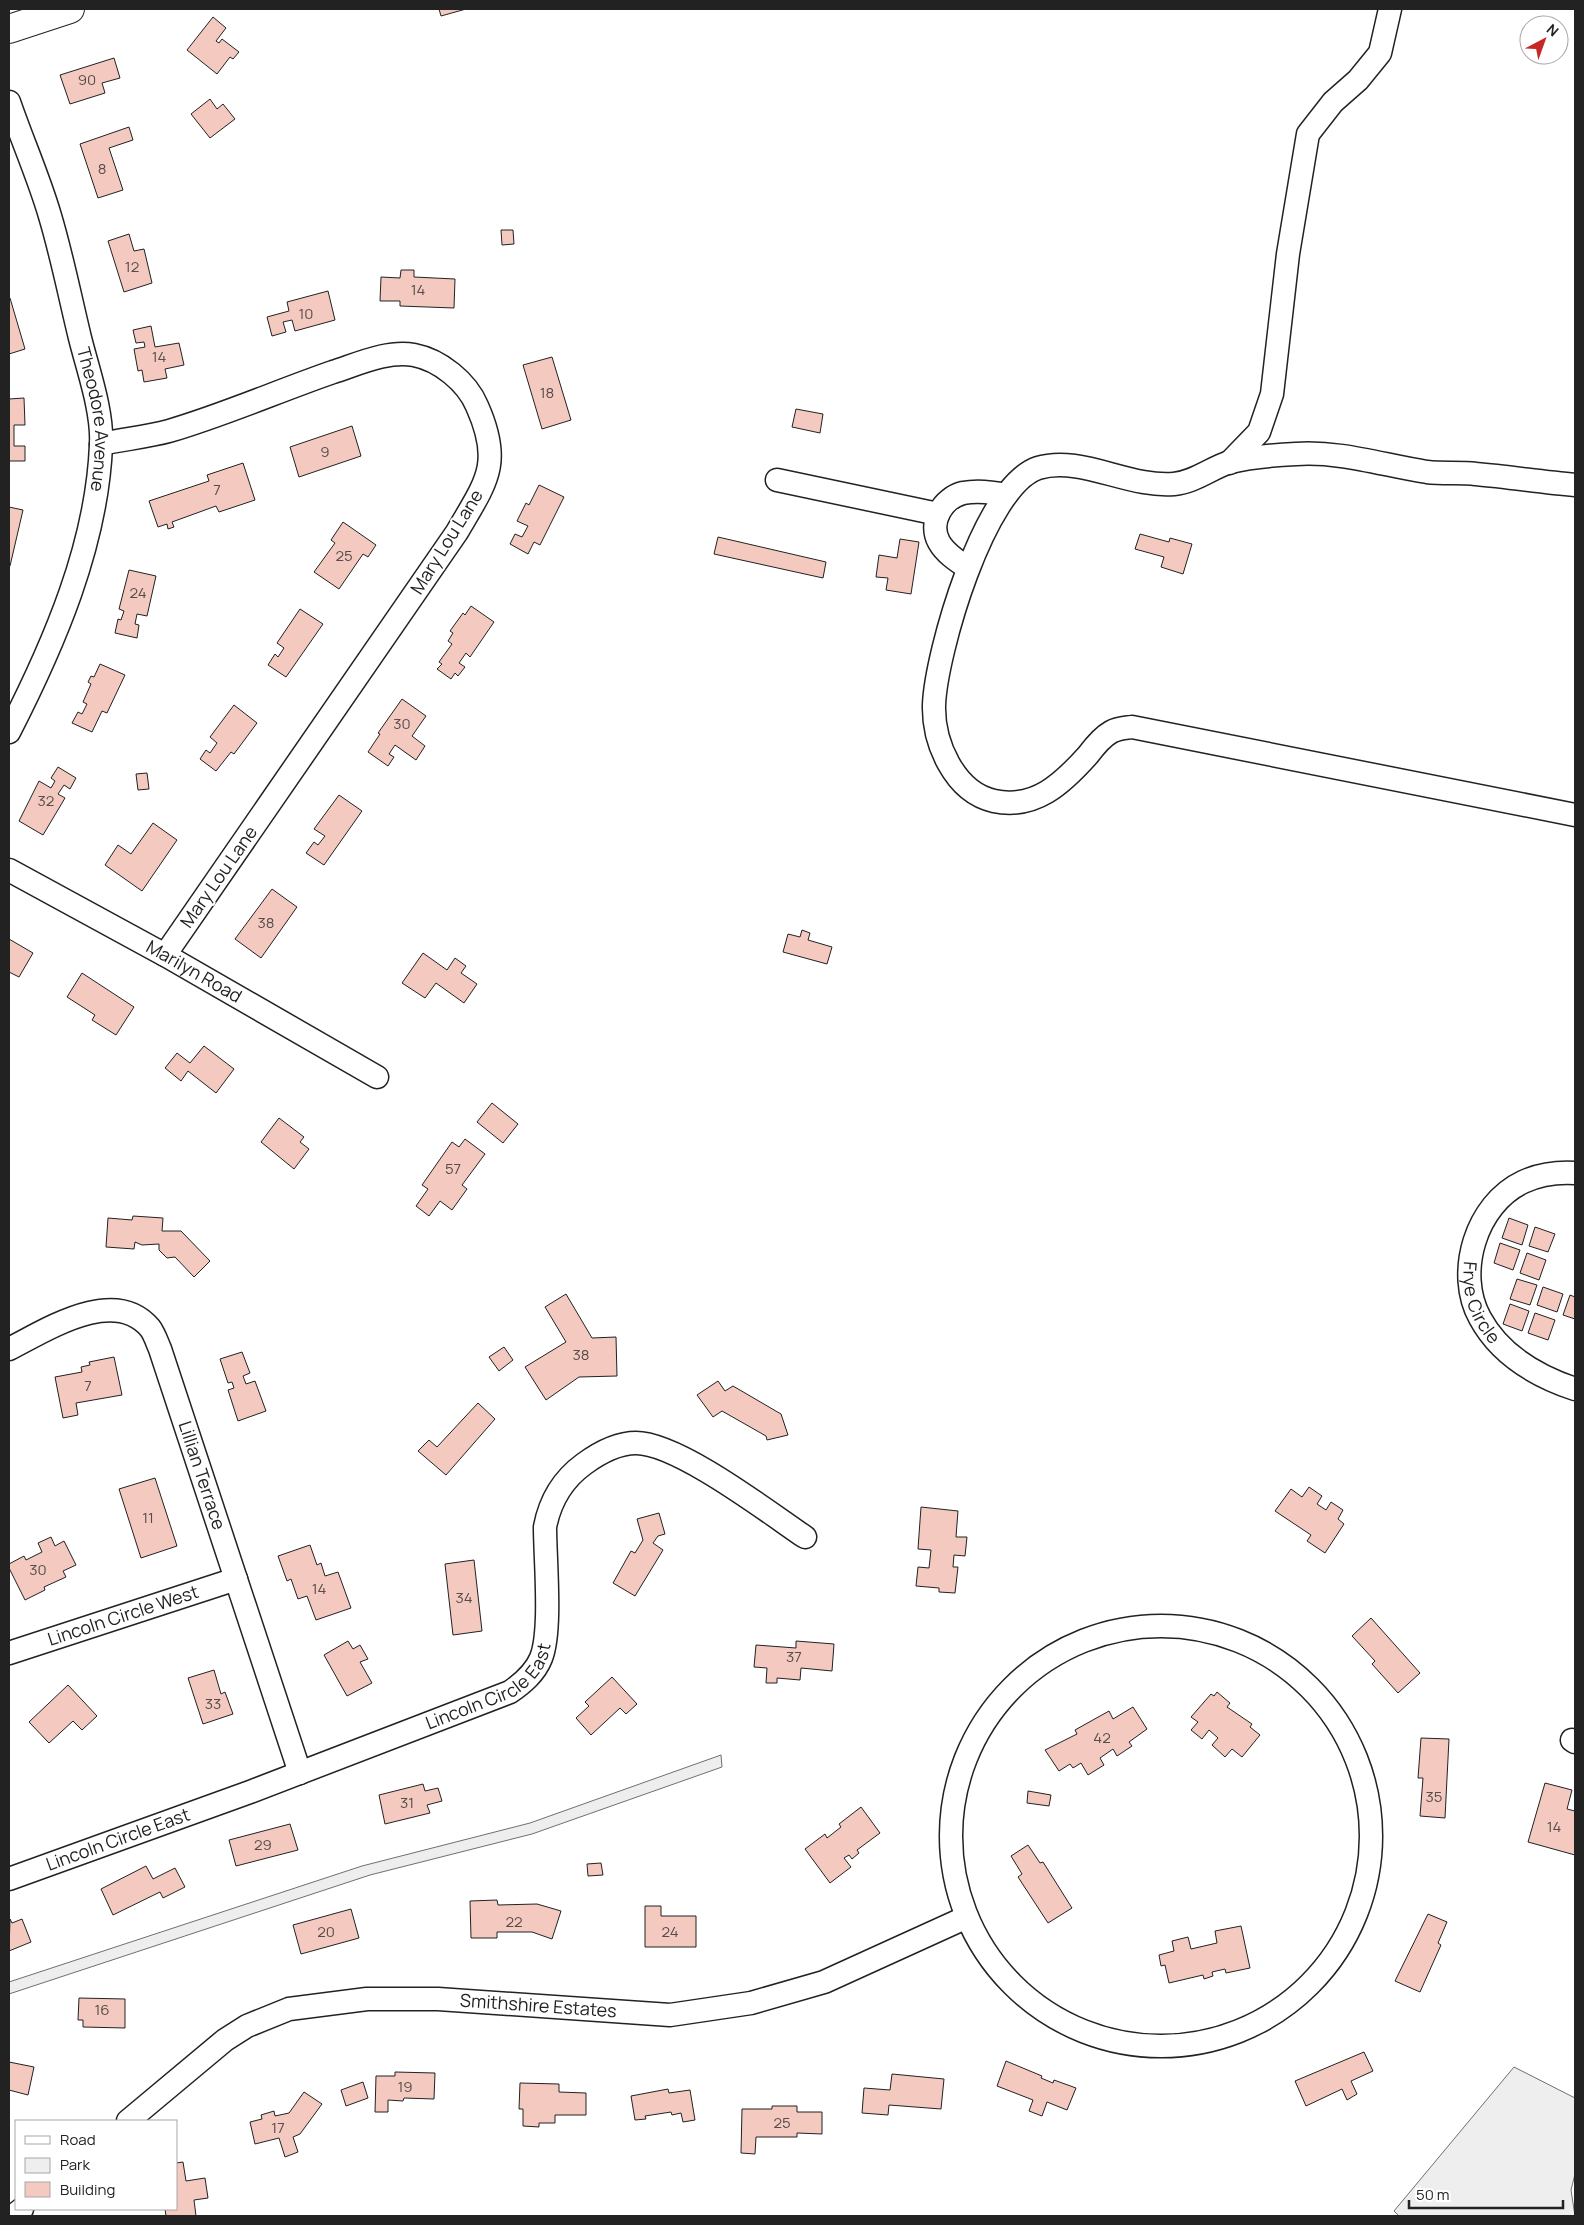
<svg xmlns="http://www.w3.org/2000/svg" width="1584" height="2225" font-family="Manrope,sans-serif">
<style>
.green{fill:#eee;stroke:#6f6f6f}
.building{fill:#f3c9c0;stroke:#222}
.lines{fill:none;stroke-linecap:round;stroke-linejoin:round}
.minor-casing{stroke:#222;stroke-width:25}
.major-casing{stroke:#222;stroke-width:30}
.minor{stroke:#fff;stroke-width:22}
.major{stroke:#fff;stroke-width:28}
.labels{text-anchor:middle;stroke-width:4;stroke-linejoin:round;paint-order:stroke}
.number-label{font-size:15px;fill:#564c4a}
.street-label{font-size:18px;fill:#222;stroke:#fff}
</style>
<rect width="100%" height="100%" fill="#fff"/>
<g class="green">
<polygon points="721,1755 722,1767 532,1834 370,1875 9,1994 9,1982 362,1866 530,1823"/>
<polygon points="1514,2067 1575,2098 1575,2174 1571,2190 1575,2216 1399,2216 1394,2211"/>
</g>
<g class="building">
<polygon points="439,9 466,9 441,16"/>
<polygon points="213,17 226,28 216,41 219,43 222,39 239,52 233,59 230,57 217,74 187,50"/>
<polygon points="114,58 120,78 102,83 105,93 70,104 60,75"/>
<polygon points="210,99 217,109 223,104 235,119 210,138 191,114"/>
<polygon points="129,127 133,140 109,148 123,190 98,198 80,144"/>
<polygon points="501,230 513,230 514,244 502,245"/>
<polygon points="129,234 134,251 144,249 152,283 124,292 108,241"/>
<polygon points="401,270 414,270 414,277 455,279 454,308 400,306 400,301 380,301 381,277 400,278"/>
<polygon points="328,291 335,320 295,331 292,320 283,322 286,332 272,336 267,317 289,311 287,302"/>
<polygon points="10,298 25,349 9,354 9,299"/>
<polygon points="151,326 155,347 179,343 184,365 165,369 167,378 144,382 142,370 138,371 134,349 145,347 144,342 136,343 133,330"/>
<polygon points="552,357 571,420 542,429 523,365"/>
<polygon points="24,398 25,425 14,425 14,446 25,446 25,461 9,461 9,399"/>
<polygon points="796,409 823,414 820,433 792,427"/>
<polygon points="352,426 361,456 299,477 290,447"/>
<polygon points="243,463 255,500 219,512 216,506 172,522 174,527 168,529 167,524 158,527 149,501 209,481 207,475"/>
<polygon points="539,485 564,497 540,545 534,542 528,554 510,544 515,534 522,537 528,526 517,521 526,503 529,505"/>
<polygon points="9,507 23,510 10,566 9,565"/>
<polygon points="343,522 376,545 368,557 363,554 339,589 314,572 335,543 331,540"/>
<polygon points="1140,534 1169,542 1170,538 1192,544 1183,574 1161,567 1164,557 1135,549"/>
<polygon points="718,537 826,562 823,578 714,554"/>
<polygon points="900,539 919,542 911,594 886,590 888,578 876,577 879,555 897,558"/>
<polygon points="129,570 156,576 147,616 137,614 135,624 139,625 137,638 115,633 118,619 121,620 124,611 119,609"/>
<polygon points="471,606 494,622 470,657 466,653 459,663 465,667 458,676 455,673 451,679 437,669 442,664 439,662 452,644 448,641 453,633 450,631 463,613 465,615"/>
<polygon points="300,609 323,624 286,677 268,665 275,654 278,657 284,648 277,643"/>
<polygon points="100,664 125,675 107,713 102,711 92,732 72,723 78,712 82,714 87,704 83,702 91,684 88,682 91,676 94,677"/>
<polygon points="402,699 426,716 412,736 425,746 416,760 395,745 389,754 394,757 388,766 368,752 380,734 378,733"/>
<polygon points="234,705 257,723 234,754 231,752 216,771 200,759 206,750 210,753 217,743 210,737"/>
<polygon points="58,767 76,778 70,789 64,785 58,794 65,798 43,835 19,821 39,781 51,788 55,781 51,778"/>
<polygon points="147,773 149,789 138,790 136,774"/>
<polygon points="339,795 362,811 324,865 306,853 314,842 318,845 325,836 314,829"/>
<polygon points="153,823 177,840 142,891 105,865 118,845 131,854"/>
<polygon points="272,889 297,907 261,958 235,939"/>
<polygon points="802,930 810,933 808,940 832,947 827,964 783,952 788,934 800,937"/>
<polygon points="9,939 33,953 19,977 9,972"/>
<polygon points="423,953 447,970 455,958 466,966 461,973 477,984 464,1003 436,983 425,998 402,983"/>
<polygon points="82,973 134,1007 116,1035 92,1020 95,1015 67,997"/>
<polygon points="204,1046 234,1069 216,1093 188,1071 181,1081 165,1068 177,1053 190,1063"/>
<polygon points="492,1103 518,1124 503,1143 477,1122"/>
<polygon points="279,1118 304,1137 300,1142 309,1149 294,1169 261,1142"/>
<polygon points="465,1139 485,1154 462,1185 467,1189 452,1210 440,1201 429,1216 416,1206 428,1189 422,1185 452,1142 459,1147"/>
<polygon points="133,1216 163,1218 162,1231 181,1231 210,1261 194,1277 175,1257 167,1258 159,1250 159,1244 142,1245 135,1242 134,1249 106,1247 108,1218 132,1220"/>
<polygon points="1509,1218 1528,1225 1522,1245 1502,1238"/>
<polygon points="1535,1227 1555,1234 1548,1252 1529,1246"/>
<polygon points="1500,1243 1520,1250 1513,1270 1494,1263"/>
<polygon points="1527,1253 1546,1260 1539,1280 1520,1273"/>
<polygon points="1517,1279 1537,1285 1530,1305 1510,1299"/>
<polygon points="1543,1287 1563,1294 1557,1312 1537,1305"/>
<polygon points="566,1294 592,1338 616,1337 617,1376 579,1377 546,1400 525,1367 566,1342 545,1307"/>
<polygon points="1570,1295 1575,1297 1575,1319 1563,1315"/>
<polygon points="1510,1304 1529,1311 1522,1331 1503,1324"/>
<polygon points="1535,1313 1555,1320 1548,1340 1528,1333"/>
<polygon points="504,1347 513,1360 499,1371 489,1357"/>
<polygon points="242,1352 250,1373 243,1376 246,1384 255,1381 266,1411 238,1421 228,1390 234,1388 232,1382 228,1383 220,1359"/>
<polygon points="114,1357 122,1395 76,1403 78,1415 63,1418 55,1377 82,1372 81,1367 90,1365 89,1362"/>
<polygon points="718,1381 725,1391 733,1386 781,1414 788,1435 767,1440 766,1436 722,1411 713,1417 697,1395"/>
<polygon points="478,1403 495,1419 446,1475 418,1451 429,1440 437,1447"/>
<polygon points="155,1478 177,1546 141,1558 119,1489"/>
<polygon points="1309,1487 1322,1496 1317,1504 1326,1510 1331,1502 1343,1510 1338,1519 1344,1524 1325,1553 1307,1541 1311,1535 1275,1511 1291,1489 1302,1497"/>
<polygon points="921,1507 958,1511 956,1537 967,1537 965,1556 954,1555 953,1567 958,1567 955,1593 939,1592 939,1588 916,1586 918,1567 929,1568 931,1550 918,1549"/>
<polygon points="659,1513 665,1534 658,1536 653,1543 663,1550 635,1596 613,1583 631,1551 635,1553 643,1540 637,1519"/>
<polygon points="51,1537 55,1546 64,1541 76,1565 63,1571 66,1577 44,1587 45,1590 25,1600 9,1568 9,1564 24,1556 26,1560 42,1552 38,1543"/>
<polygon points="310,1545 317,1565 321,1563 325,1576 338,1572 351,1608 316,1620 307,1596 298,1599 291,1579 287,1581 278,1556"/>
<polygon points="474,1560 482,1631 453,1635 445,1564"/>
<polygon points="1371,1618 1420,1673 1398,1693 1372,1664 1375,1661 1352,1636"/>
<polygon points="348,1641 353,1649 360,1645 368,1659 360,1662 372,1683 347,1696 324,1655"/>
<polygon points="796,1641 834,1644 832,1671 801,1668 800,1680 777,1678 777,1683 766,1683 767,1668 754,1667 756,1645 796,1648"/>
<polygon points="214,1670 221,1694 225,1692 233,1714 203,1724 188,1678"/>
<polygon points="612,1677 637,1704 626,1714 620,1708 591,1735 576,1718 589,1706 585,1702"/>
<polygon points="68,1685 97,1716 82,1730 73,1721 49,1743 29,1722"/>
<polygon points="1217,1692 1230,1703 1227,1707 1252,1724 1250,1727 1260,1735 1242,1757 1232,1749 1225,1757 1212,1745 1218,1738 1209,1730 1202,1739 1191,1730 1198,1722 1191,1717 1211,1694 1214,1696"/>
<polygon points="1133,1707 1147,1729 1129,1742 1132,1746 1117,1756 1113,1749 1100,1758 1104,1765 1088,1775 1081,1763 1073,1768 1070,1764 1059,1771 1045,1750 1077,1734 1075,1730 1109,1711 1113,1719"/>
<polygon points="1421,1738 1449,1739 1445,1818 1420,1816 1423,1778 1418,1778"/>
<polygon points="1545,1783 1572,1790 1567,1809 1575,1811 1575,1855 1528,1842"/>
<polygon points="423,1784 425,1791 438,1788 442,1801 427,1805 430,1813 385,1824 379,1795"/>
<polygon points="1028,1791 1051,1795 1049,1806 1027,1803"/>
<polygon points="861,1807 880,1833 857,1850 859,1853 852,1859 849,1855 844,1858 851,1867 830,1883 805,1849 825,1834 827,1838 841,1827 839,1824"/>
<polygon points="290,1824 298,1850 236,1866 229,1840"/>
<polygon points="1028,1845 1040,1863 1043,1862 1072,1908 1048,1923 1018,1877 1022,1874 1011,1856"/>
<polygon points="601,1863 603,1875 588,1876 587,1864"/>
<polygon points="146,1866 153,1879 175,1868 185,1887 163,1898 160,1892 113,1915 101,1889"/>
<polygon points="497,1900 498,1905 537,1904 561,1911 552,1939 532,1932 497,1932 497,1938 471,1938 470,1901"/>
<polygon points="645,1906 661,1906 661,1916 696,1916 696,1947 645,1947"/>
<polygon points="351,1909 359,1938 301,1954 293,1925"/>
<polygon points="1428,1914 1447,1922 1438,1943 1441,1945 1420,1992 1395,1981"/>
<polygon points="10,1919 12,1923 22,1919 31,1942 9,1951"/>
<polygon points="1241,1926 1250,1968 1226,1973 1225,1969 1212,1972 1213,1976 1204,1979 1203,1975 1169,1983 1165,1965 1161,1966 1159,1955 1174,1951 1172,1941 1188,1937 1191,1949 1217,1943 1215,1931"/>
<polygon points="79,1998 125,1999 125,2028 83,2027 83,2020 78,2020"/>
<polygon points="1364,2052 1373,2071 1351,2081 1357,2094 1347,2100 1342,2089 1306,2106 1295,2081"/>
<polygon points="1006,2061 1042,2076 1041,2078 1053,2083 1054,2080 1076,2088 1067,2110 1047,2102 1042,2116 1029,2111 1033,2100 997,2086"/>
<polygon points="9,2062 34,2067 28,2095 9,2090"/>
<polygon points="395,2072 435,2073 434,2099 404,2098 403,2101 388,2100 388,2112 375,2112 376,2076 395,2076"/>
<polygon points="892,2074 944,2079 941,2109 889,2105 888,2115 862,2113 864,2088 890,2090"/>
<polygon points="363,2082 368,2098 346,2106 341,2090"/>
<polygon points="520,2083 559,2084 559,2092 586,2093 586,2115 555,2115 555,2123 539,2123 539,2127 523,2126 523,2109 519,2109"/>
<polygon points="668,2089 669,2093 690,2090 695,2120 683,2122 681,2113 672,2115 671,2112 645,2116 646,2119 635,2120 631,2096"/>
<polygon points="304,2092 322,2104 300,2134 293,2137 298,2152 285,2157 279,2138 255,2144 250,2122 262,2119 261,2115 274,2111 275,2116 289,2113"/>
<polygon points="772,2106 797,2106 797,2112 822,2112 822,2134 797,2133 797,2137 756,2137 755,2154 741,2153 742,2109 772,2109"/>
<polygon points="183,2162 186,2181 205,2178 208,2198 194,2200 196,2216 166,2216 165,2209 176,2209 176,2163"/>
</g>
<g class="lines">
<defs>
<g id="minor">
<path id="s1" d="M9,102C22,140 39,178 50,216C62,256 70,297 80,338C88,370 103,412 101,445C97,545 54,644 9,732"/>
<path d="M101,444C124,439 147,437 169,431C224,415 278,391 333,372C358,364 388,350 414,355C440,360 467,382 477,406C503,464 486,482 457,532L165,955"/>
<polyline points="1229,463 1259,432 1272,394 1288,254 1308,134 1333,102 1358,80 1380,53 1390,9"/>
<polyline points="777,480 938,514"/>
<path d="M1575,485C1542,482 1509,477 1476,474C1460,472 1443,474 1427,472C1382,465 1341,451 1296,454C1275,455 1250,457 1230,462C1211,468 1195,482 1174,484C1129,488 1080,455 1038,468C984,486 936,653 934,705C933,742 954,792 994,801C1035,810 1063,783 1088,755C1094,747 1102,737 1111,732C1118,728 1125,728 1132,727L1575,815"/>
<path d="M968,568C957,561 945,553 939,542C928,522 943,498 963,493C978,490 992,492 1006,495"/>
<path id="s2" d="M9,870L165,955L377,1077"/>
<path id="s3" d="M1575,1173C1558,1172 1538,1175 1523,1182C1476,1204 1455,1273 1480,1318C1500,1355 1536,1376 1575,1389"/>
<path id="s4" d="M9,1349C45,1331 114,1285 150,1328C154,1333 157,1342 160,1349L300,1773"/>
<circle cx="1161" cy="1836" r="210"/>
<path id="s5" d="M9,1653L236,1579"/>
<polyline points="1572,1740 1575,1742"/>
<path id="s6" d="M9,1879L250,1792L510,1692C523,1683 535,1673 541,1658C552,1631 545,1559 545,1527C550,1501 562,1480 584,1464C599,1453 617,1443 636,1443C678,1443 768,1512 805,1537"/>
<path id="s7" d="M128,2121L225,2040L247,2026L289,2009L367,1999H438L670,2015L751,2003L824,1982L967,1917"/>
<polyline points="13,2216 22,2209"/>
</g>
<polyline id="major" points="9,29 70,9"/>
</defs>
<use href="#minor" class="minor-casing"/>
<use href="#major" class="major-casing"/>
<use href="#minor" class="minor"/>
<use href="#major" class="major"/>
</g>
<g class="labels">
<g class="number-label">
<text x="87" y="85">90</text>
<text x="102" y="174">8</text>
<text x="132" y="272">12</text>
<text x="418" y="295">14</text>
<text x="306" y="319">10</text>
<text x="159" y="362">14</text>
<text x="547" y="398">18</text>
<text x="325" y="457">9</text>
<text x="217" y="495">7</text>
<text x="344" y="561">25</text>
<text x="138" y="598">24</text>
<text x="402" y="729">30</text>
<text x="46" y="806">32</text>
<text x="266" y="928">38</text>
<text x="453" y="1174">57</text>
<text x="581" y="1360">38</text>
<text x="88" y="1391">7</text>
<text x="148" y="1523">11</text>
<text x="38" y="1575">30</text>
<text x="319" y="1594">14</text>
<text x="464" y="1603">34</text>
<text x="794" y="1662">37</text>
<text x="213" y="1709">33</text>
<text x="1102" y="1743">42</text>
<text x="1434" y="1802">35</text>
<text x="407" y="1808">31</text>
<text x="1554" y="1832">14</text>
<text x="263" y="1850">29</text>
<text x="514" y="1927">22</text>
<text x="326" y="1937">20</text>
<text x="670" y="1937">24</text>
<text x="102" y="2015">16</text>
<text x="405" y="2092">19</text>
<text x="782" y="2128">25</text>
<text x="278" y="2133">17</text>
</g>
<g class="street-label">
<text dy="6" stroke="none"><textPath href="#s1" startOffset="330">Theodore Avenue</textPath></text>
<text transform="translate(447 542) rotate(-58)" y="6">Mary Lou Lane</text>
<text transform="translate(219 877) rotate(-55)" y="6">Mary Lou Lane</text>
<text dy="6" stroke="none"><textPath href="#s2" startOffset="211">Marilyn Road</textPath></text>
<text dy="6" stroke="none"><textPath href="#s3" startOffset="196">Frye Circle</textPath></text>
<text dy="6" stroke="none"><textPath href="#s4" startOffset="311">Lillian Terrace</textPath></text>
<text dy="6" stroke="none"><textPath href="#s5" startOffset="120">Lincoln Circle West</textPath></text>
<text dy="6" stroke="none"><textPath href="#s6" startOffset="521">Lincoln Circle East</textPath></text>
<text dy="6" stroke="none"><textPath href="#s6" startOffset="116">Lincoln Circle East</textPath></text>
<text dy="6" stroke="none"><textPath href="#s7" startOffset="448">Smithshire Estates</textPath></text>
</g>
</g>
<rect width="1584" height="2225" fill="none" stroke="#222222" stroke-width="20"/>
<rect x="15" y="2120" width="162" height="90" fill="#ffffff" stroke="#a7a7a7"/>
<rect x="25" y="2136" width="25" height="8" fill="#ffffff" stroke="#a7a7a7"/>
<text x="60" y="2145" font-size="15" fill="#222222">Road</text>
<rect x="25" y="2158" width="25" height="15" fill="#eeeeee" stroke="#a7a7a7"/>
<text x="60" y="2170" font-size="15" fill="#222222">Park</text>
<rect x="25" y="2182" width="25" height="15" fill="#f3c9c0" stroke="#a7a7a7"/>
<text x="60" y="2195" font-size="15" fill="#222222">Building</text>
<g transform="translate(1544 40) rotate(41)"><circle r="24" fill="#ffffff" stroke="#a7a7a7"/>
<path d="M0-4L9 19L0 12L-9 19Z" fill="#c62828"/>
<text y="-8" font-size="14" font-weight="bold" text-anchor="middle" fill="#222222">N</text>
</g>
<path d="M1409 2200v8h154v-8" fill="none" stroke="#222222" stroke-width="2.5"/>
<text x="1416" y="2200" font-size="15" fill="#222222" stroke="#ffffff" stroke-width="4" paint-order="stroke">50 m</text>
</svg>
